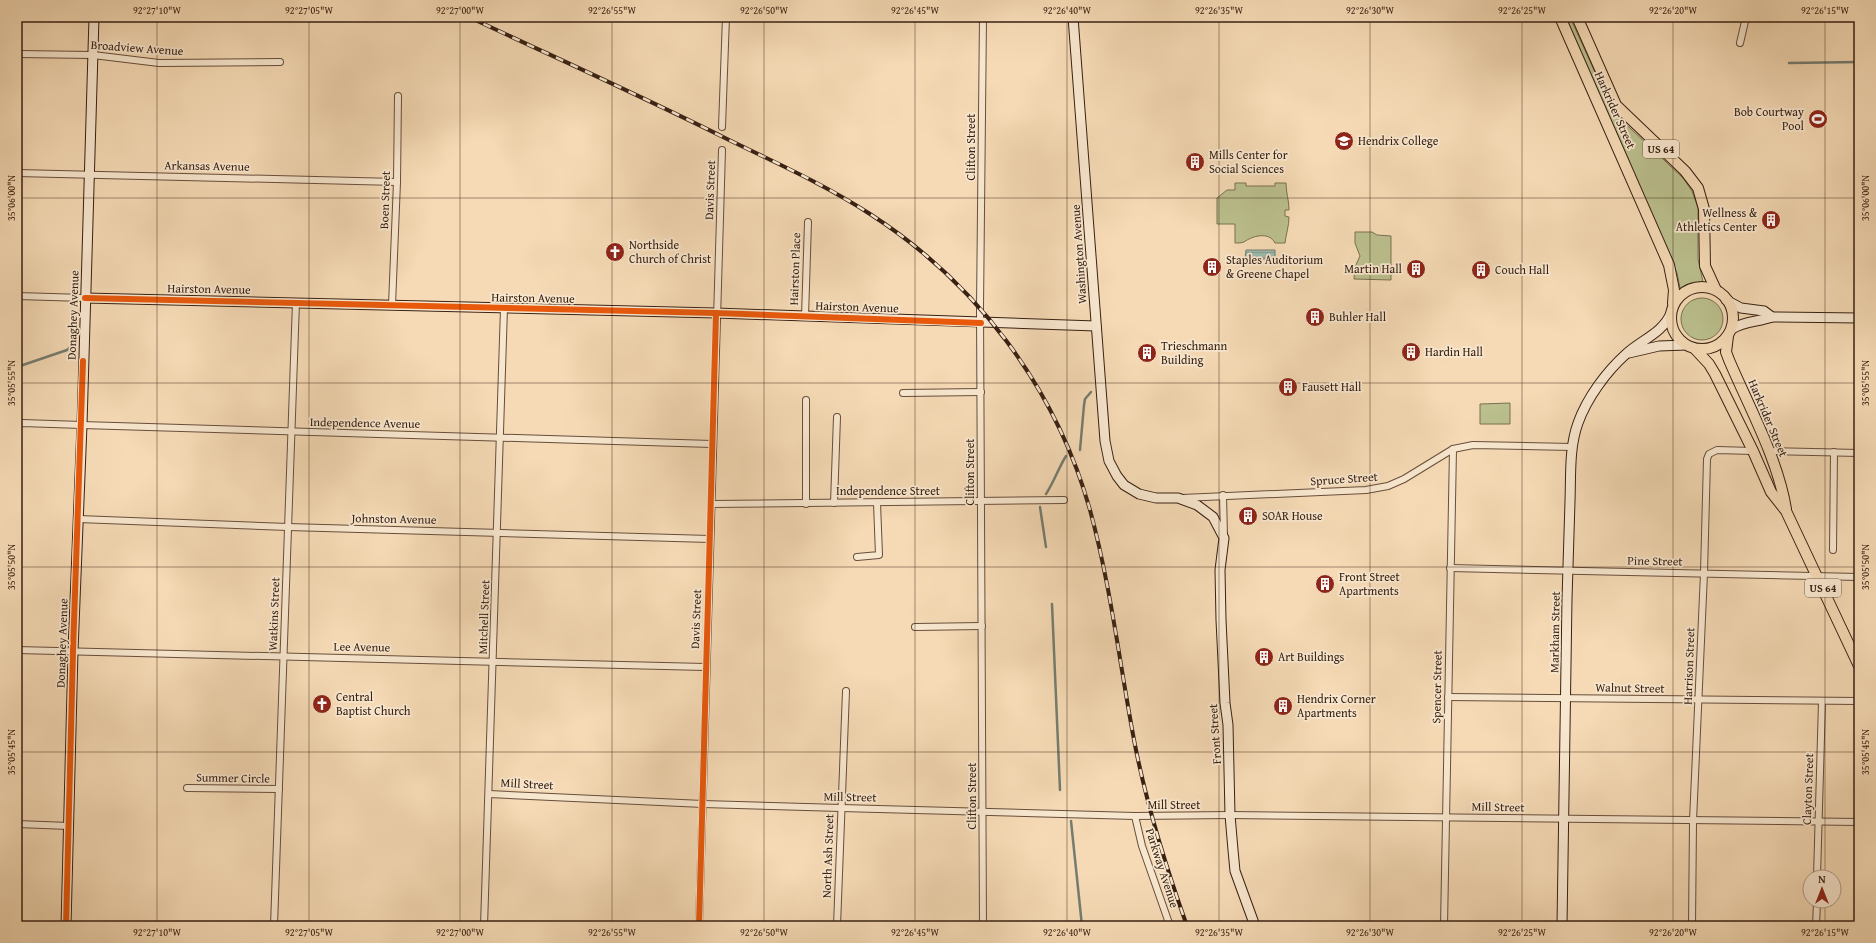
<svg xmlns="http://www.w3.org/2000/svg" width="1876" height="943" font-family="'Gentium Book Plus',serif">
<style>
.grass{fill:#bbc08e;stroke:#7a7050}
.water{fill:url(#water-rules);stroke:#747d70}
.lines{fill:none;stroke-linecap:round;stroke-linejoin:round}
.stream{stroke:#747d70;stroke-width:2.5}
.street-casing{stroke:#674e3c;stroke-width:8}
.secondary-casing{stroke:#382013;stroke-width:11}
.primary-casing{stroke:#382013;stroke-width:12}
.street{stroke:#f8e7cf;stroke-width:6}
.secondary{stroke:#f8e7cf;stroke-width:9}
.primary{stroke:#f5dab5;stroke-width:10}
.rail-casing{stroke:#382013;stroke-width:4}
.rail{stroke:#f8e7cf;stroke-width:2.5;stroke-dasharray:8;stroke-linecap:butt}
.cycleway-casing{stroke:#f8e7cf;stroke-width:8}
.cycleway{stroke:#e8590c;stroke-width:6}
.ticks{fill:none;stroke:#382013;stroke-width:1;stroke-opacity:0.45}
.labels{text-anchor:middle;stroke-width:3.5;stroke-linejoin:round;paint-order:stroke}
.shield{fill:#f8e7cf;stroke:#725c4b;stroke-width:1}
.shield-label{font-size:11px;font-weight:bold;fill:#382013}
.street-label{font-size:12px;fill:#382013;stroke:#f8e7cf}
.poi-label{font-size:12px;fill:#382013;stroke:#f8e7cf;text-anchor:start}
.neatline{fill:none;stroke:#382013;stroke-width:1.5}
.ticks-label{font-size:10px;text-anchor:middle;fill:#382013}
</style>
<defs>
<pattern id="water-rules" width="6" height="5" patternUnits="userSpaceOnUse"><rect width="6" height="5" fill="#9cbbae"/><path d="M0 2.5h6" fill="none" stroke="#87a095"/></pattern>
</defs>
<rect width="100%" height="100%" fill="#f5dab5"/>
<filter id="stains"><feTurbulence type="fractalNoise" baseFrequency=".005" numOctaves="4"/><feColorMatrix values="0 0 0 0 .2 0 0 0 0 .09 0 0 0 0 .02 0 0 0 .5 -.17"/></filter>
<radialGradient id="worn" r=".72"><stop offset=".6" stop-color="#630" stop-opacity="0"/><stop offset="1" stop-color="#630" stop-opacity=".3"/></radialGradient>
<g class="grass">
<polygon points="1564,17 1570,17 1611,108 1631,129 1683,178 1692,191 1698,208 1698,259 1703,282 1691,283 1680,288 1677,273"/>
<path d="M1235,183H1246V186H1275V183H1286C1286,193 1289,200 1289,210H1285V216L1289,217C1289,226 1286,234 1285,243H1275C1269,231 1252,236 1244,242C1242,243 1238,243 1235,243V224H1217V198L1227,190H1235Z"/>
<polygon points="1355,232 1372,232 1377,235 1391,236 1391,280 1354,279 1355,267 1360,256 1355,243"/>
<circle cx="1702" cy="319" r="21"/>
<polygon points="1510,403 1510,424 1480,424 1480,404"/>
</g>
<polygon class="water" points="1246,250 1275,250 1275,259 1245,259"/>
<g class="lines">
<g class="stream">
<polyline points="1789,63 1859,62"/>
<polyline points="17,367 67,350 73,345"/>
<polyline points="1080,450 1084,405 1085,399 1091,392"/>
<path d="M1046,494C1054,482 1058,469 1066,456"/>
<polyline points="1040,507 1046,547"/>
<polyline points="1052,604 1060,790"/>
<polyline points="1071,821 1082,926"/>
</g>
<defs>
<g id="street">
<polyline points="983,17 980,308 983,926"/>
<polyline points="1740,43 1746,17"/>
<polyline points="17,54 93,55 159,63 280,62"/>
<polyline points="722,127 726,17"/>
<polyline points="17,173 397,182"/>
<polyline points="17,296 85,298"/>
<polyline points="392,305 397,182 398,96"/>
<polyline points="805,317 808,222"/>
<polyline points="903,393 981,392"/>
<polyline points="17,425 22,423 82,425 712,444"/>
<polyline points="1769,451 1859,453"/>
<polyline points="1223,495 1224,536"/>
<polyline points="1182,498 1366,490 1388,486 1404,479 1453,449 1473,445 1572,447"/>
<polyline points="834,503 837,417"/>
<polyline points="711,504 1064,500"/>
<polyline points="806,504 806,400"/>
<polyline points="78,519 288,527 710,539"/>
<polyline points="1833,550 1834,452"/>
<polyline points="857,557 879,555 877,503"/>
<polyline points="1450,568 1859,577"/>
<polyline points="915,627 982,626"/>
<polyline points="17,650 705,667"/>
<polyline points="1448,697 1859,701"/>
<polyline points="187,788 279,789"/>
<polyline points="489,794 703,804 841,808 1135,816 1230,815 1859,822"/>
<polyline points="1135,816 1142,846 1170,926"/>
<polyline points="17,824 69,826"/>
<polyline points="1817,877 1822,702"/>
<polyline points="274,926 296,302"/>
<polyline points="484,926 504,308"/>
<polyline points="699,926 722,150"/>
<polyline points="837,926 846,691"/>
<polyline points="1444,926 1453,449"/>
<polyline points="1692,926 1693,821 1704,573 1707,459 1709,454 1717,450 1753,451"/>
<polyline points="1816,926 1817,901"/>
</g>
<g id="secondary">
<polyline points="1073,17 1105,441 1109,461 1117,476 1124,485 1139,494 1156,498 1178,498 1197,505 1213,517 1224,538 1220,570 1221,620 1225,703 1228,725 1230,815 1233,850 1235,871 1255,926"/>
<polyline points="85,298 716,313 1096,326"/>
<polyline points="1726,300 1741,308 1764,311 1772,317"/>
<path d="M1732,329C1744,321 1758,322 1772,317L1859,318"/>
<polyline points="1629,353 1659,346 1686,345"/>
<polyline points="66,926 73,651 82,425 94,17"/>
<path d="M1562,926C1564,817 1566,708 1567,599C1568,566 1569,534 1570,501C1571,475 1569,448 1578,423C1587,398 1606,372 1626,354C1641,340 1663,333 1671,313"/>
</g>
<g id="primary">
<polyline points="1560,17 1669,265 1674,290 1673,303"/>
<polyline points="1577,17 1616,105 1685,171 1698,188 1704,209 1705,266 1716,290"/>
<circle cx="1702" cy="318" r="31"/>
<path d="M1728,336L1726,352L1729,360C1749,407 1778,459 1786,509"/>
<polyline points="1695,349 1709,364 1715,374 1753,451 1771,492 1786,511 1859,666"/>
</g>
</defs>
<use href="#street" class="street-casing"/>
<use href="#secondary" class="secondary-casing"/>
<use href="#primary" class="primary-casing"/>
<use href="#street" class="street"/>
<use href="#secondary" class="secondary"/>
<use href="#primary" class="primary"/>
<defs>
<path id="rail" d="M469,17C554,57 641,96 725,138C774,162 824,184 870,214C976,282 1056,388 1090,510C1111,587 1120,667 1135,745C1147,806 1166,867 1187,926"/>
</defs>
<use href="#rail" class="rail-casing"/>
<use href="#rail" class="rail"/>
<defs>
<g id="cycleway">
<polyline points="85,298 716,313 981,323"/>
<polyline points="66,926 73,651 83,361"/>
<polyline points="699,926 716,313"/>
</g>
</defs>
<use href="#cycleway" class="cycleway-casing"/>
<use href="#cycleway" class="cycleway"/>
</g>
<path class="ticks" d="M157,17V926M309,17V926M460,17V926M612,17V926M764,17V926M915,17V926M1067,17V926M1219,17V926M1370,17V926M1522,17V926M1673,17V926M1825,17V877M17,198H1859M17,383H1859M17,567H1859M17,752H1859M1825,901V926"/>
<defs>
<symbol id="stadium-disc" viewBox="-11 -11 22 22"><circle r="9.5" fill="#8f2418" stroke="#f8e7cf"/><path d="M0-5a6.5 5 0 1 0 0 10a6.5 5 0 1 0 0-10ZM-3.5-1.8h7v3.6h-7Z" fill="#fff"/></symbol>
<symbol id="university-disc" viewBox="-11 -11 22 22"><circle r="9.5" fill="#8f2418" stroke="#f8e7cf"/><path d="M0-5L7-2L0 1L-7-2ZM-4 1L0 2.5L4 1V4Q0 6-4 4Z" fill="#fff"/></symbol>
<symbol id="building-disc" viewBox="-11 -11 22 22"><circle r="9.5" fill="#8f2418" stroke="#f8e7cf"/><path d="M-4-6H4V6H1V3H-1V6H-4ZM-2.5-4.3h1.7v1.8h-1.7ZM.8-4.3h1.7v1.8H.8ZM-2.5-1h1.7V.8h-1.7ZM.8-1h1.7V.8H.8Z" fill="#fff"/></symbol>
<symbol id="church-disc" viewBox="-11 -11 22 22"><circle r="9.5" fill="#8f2418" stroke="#f8e7cf"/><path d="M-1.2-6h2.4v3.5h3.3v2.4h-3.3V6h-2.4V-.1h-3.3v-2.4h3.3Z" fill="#fff"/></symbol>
</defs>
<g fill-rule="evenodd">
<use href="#stadium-disc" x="1807" y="108" width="22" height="22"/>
<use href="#university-disc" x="1333" y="130" width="22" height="22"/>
<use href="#building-disc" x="1184" y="151" width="22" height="22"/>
<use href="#building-disc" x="1760" y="209" width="22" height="22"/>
<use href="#church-disc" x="604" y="241" width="22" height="22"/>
<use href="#building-disc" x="1201" y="256" width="22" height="22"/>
<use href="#building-disc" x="1405" y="258" width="22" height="22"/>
<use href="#building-disc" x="1470" y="259" width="22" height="22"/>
<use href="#building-disc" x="1304" y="306" width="22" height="22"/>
<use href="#building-disc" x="1400" y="341" width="22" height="22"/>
<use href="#building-disc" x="1136" y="342" width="22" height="22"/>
<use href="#building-disc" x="1277" y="376" width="22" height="22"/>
<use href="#building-disc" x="1237" y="505" width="22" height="22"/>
<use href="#building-disc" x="1314" y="573" width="22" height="22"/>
<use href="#building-disc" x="1253" y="646" width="22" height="22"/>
<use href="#church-disc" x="311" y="693" width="22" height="22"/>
<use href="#building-disc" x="1272" y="695" width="22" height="22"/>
</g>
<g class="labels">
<g class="shield">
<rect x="1643" y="140" width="36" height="18" rx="3"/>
<rect x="1805" y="579" width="36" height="18" rx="3"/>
</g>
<g class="shield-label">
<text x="1661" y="153">US 64</text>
<text x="1823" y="592">US 64</text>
</g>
<g class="street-label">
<text transform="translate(137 48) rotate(4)" y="4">Broadview Avenue</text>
<text transform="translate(1615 110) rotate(66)" y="4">Harkrider Street</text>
<text transform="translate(971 147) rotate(-90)" y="4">Clifton Street</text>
<text transform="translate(207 166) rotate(1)" y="4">Arkansas Avenue</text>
<text transform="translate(710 190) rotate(-88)" y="4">Davis Street</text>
<text transform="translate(385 200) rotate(-88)" y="4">Boen Street</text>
<text transform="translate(1079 254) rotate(-94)" y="4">Washington Avenue</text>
<text transform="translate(795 269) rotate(-88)" y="4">Hairston Place</text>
<text transform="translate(209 289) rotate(1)" y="4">Hairston Avenue</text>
<text transform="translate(533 298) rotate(1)" y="4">Hairston Avenue</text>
<text transform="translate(857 307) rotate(2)" y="4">Hairston Avenue</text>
<text transform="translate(73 315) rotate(-88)" y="4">Donaghey Avenue</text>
<text transform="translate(1768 418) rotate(67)" y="4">Harkrider Street</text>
<text transform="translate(365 423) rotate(1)" y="4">Independence Avenue</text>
<text transform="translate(970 472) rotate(-90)" y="4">Clifton Street</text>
<text transform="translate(1344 479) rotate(-4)" y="4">Spruce Street</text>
<text x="888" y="495">Independence Street</text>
<text transform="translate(394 519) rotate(1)" y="4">Johnston Avenue</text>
<text transform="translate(1655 561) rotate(1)" y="4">Pine Street</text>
<text transform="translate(274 614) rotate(-88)" y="4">Watkins Street</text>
<text transform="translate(484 617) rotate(-88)" y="4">Mitchell Street</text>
<text transform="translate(696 619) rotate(-88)" y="4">Davis Street</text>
<text transform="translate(1555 632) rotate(-89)" y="4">Markham Street</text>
<text transform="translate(62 643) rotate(-88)" y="4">Donaghey Avenue</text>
<text transform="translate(362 647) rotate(1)" y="4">Lee Avenue</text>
<text transform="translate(1689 666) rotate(-88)" y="4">Harrison Street</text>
<text transform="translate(1437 687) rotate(-89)" y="4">Spencer Street</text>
<text transform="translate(1630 688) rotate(1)" y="4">Walnut Street</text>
<text transform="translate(1215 734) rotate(-94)" y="4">Front Street</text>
<text transform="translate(233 778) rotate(1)" y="4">Summer Circle</text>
<text transform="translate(527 784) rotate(3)" y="4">Mill Street</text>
<text transform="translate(1808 789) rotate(-88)" y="4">Clayton Street</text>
<text transform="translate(972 796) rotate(-90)" y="4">Clifton Street</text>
<text transform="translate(850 797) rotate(1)" y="4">Mill Street</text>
<text x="1174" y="809">Mill Street</text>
<text transform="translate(1498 807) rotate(1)" y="4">Mill Street</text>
<text transform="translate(828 856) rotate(-88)" y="4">North Ash Street</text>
<text transform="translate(1162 868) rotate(72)" y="4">Parkway Avenue</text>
</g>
<g class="poi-label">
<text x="1804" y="116" text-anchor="end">Bob Courtway<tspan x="1804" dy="14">Pool</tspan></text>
<text x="1358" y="145">Hendrix College</text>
<text x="1209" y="159">Mills Center for<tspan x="1209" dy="14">Social Sciences</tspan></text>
<text x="1757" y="217" text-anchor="end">Wellness &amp;<tspan x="1757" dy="14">Athletics Center</tspan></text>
<text x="629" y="249">Northside<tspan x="629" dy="14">Church of Christ</tspan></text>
<text x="1226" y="264">Staples Auditorium<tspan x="1226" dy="14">&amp; Greene Chapel</tspan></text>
<text x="1402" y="273" text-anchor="end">Martin Hall</text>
<text x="1495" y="274">Couch Hall</text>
<text x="1329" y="321">Buhler Hall</text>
<text x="1161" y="350">Trieschmann<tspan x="1161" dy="14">Building</tspan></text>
<text x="1425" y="356">Hardin Hall</text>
<text x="1302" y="391">Fausett Hall</text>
<text x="1262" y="520">SOAR House</text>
<text x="1339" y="581">Front Street<tspan x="1339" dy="14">Apartments</tspan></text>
<text x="1278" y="661">Art Buildings</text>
<text x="336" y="701">Central<tspan x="336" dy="14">Baptist Church</tspan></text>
<text x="1297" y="703">Hendrix Corner<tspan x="1297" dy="14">Apartments</tspan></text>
</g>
</g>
<rect width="1876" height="943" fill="none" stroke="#f5dab5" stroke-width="44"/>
<g transform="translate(1822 889)"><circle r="19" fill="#f8e7cf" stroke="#ab9784"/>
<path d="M0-3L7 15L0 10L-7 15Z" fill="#8f2418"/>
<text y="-6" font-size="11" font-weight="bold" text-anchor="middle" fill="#382013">N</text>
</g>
<rect x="22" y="22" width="1832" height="899" class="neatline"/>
<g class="ticks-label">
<text x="157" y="14">92°27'10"W</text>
<text x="309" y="14">92°27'05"W</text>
<text x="460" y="14">92°27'00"W</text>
<text x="612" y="14">92°26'55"W</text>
<text x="764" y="14">92°26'50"W</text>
<text x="915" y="14">92°26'45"W</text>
<text x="1067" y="14">92°26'40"W</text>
<text x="1219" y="14">92°26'35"W</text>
<text x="1370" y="14">92°26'30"W</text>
<text x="1522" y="14">92°26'25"W</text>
<text x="1673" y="14">92°26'20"W</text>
<text x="1825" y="14">92°26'15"W</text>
<text transform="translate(11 198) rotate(-90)" y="4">35°06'00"N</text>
<text transform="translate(1865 198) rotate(-90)" y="4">35°06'00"N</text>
<text transform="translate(11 383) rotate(-90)" y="4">35°05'55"N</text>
<text transform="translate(1865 383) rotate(-90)" y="4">35°05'55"N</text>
<text transform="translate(11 567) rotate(-90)" y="4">35°05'50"N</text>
<text transform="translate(1865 567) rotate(-90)" y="4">35°05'50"N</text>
<text transform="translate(11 752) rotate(-90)" y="4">35°05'45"N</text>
<text transform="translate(1865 752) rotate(-90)" y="4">35°05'45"N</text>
<text x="157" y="936">92°27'10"W</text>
<text x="309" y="936">92°27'05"W</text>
<text x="460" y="936">92°27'00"W</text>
<text x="612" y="936">92°26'55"W</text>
<text x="764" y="936">92°26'50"W</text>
<text x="915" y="936">92°26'45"W</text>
<text x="1067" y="936">92°26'40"W</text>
<text x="1219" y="936">92°26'35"W</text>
<text x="1370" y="936">92°26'30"W</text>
<text x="1522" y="936">92°26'25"W</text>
<text x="1673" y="936">92°26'20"W</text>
<text x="1825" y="936">92°26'15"W</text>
</g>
<rect width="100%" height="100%" filter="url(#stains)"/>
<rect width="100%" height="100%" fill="url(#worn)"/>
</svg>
